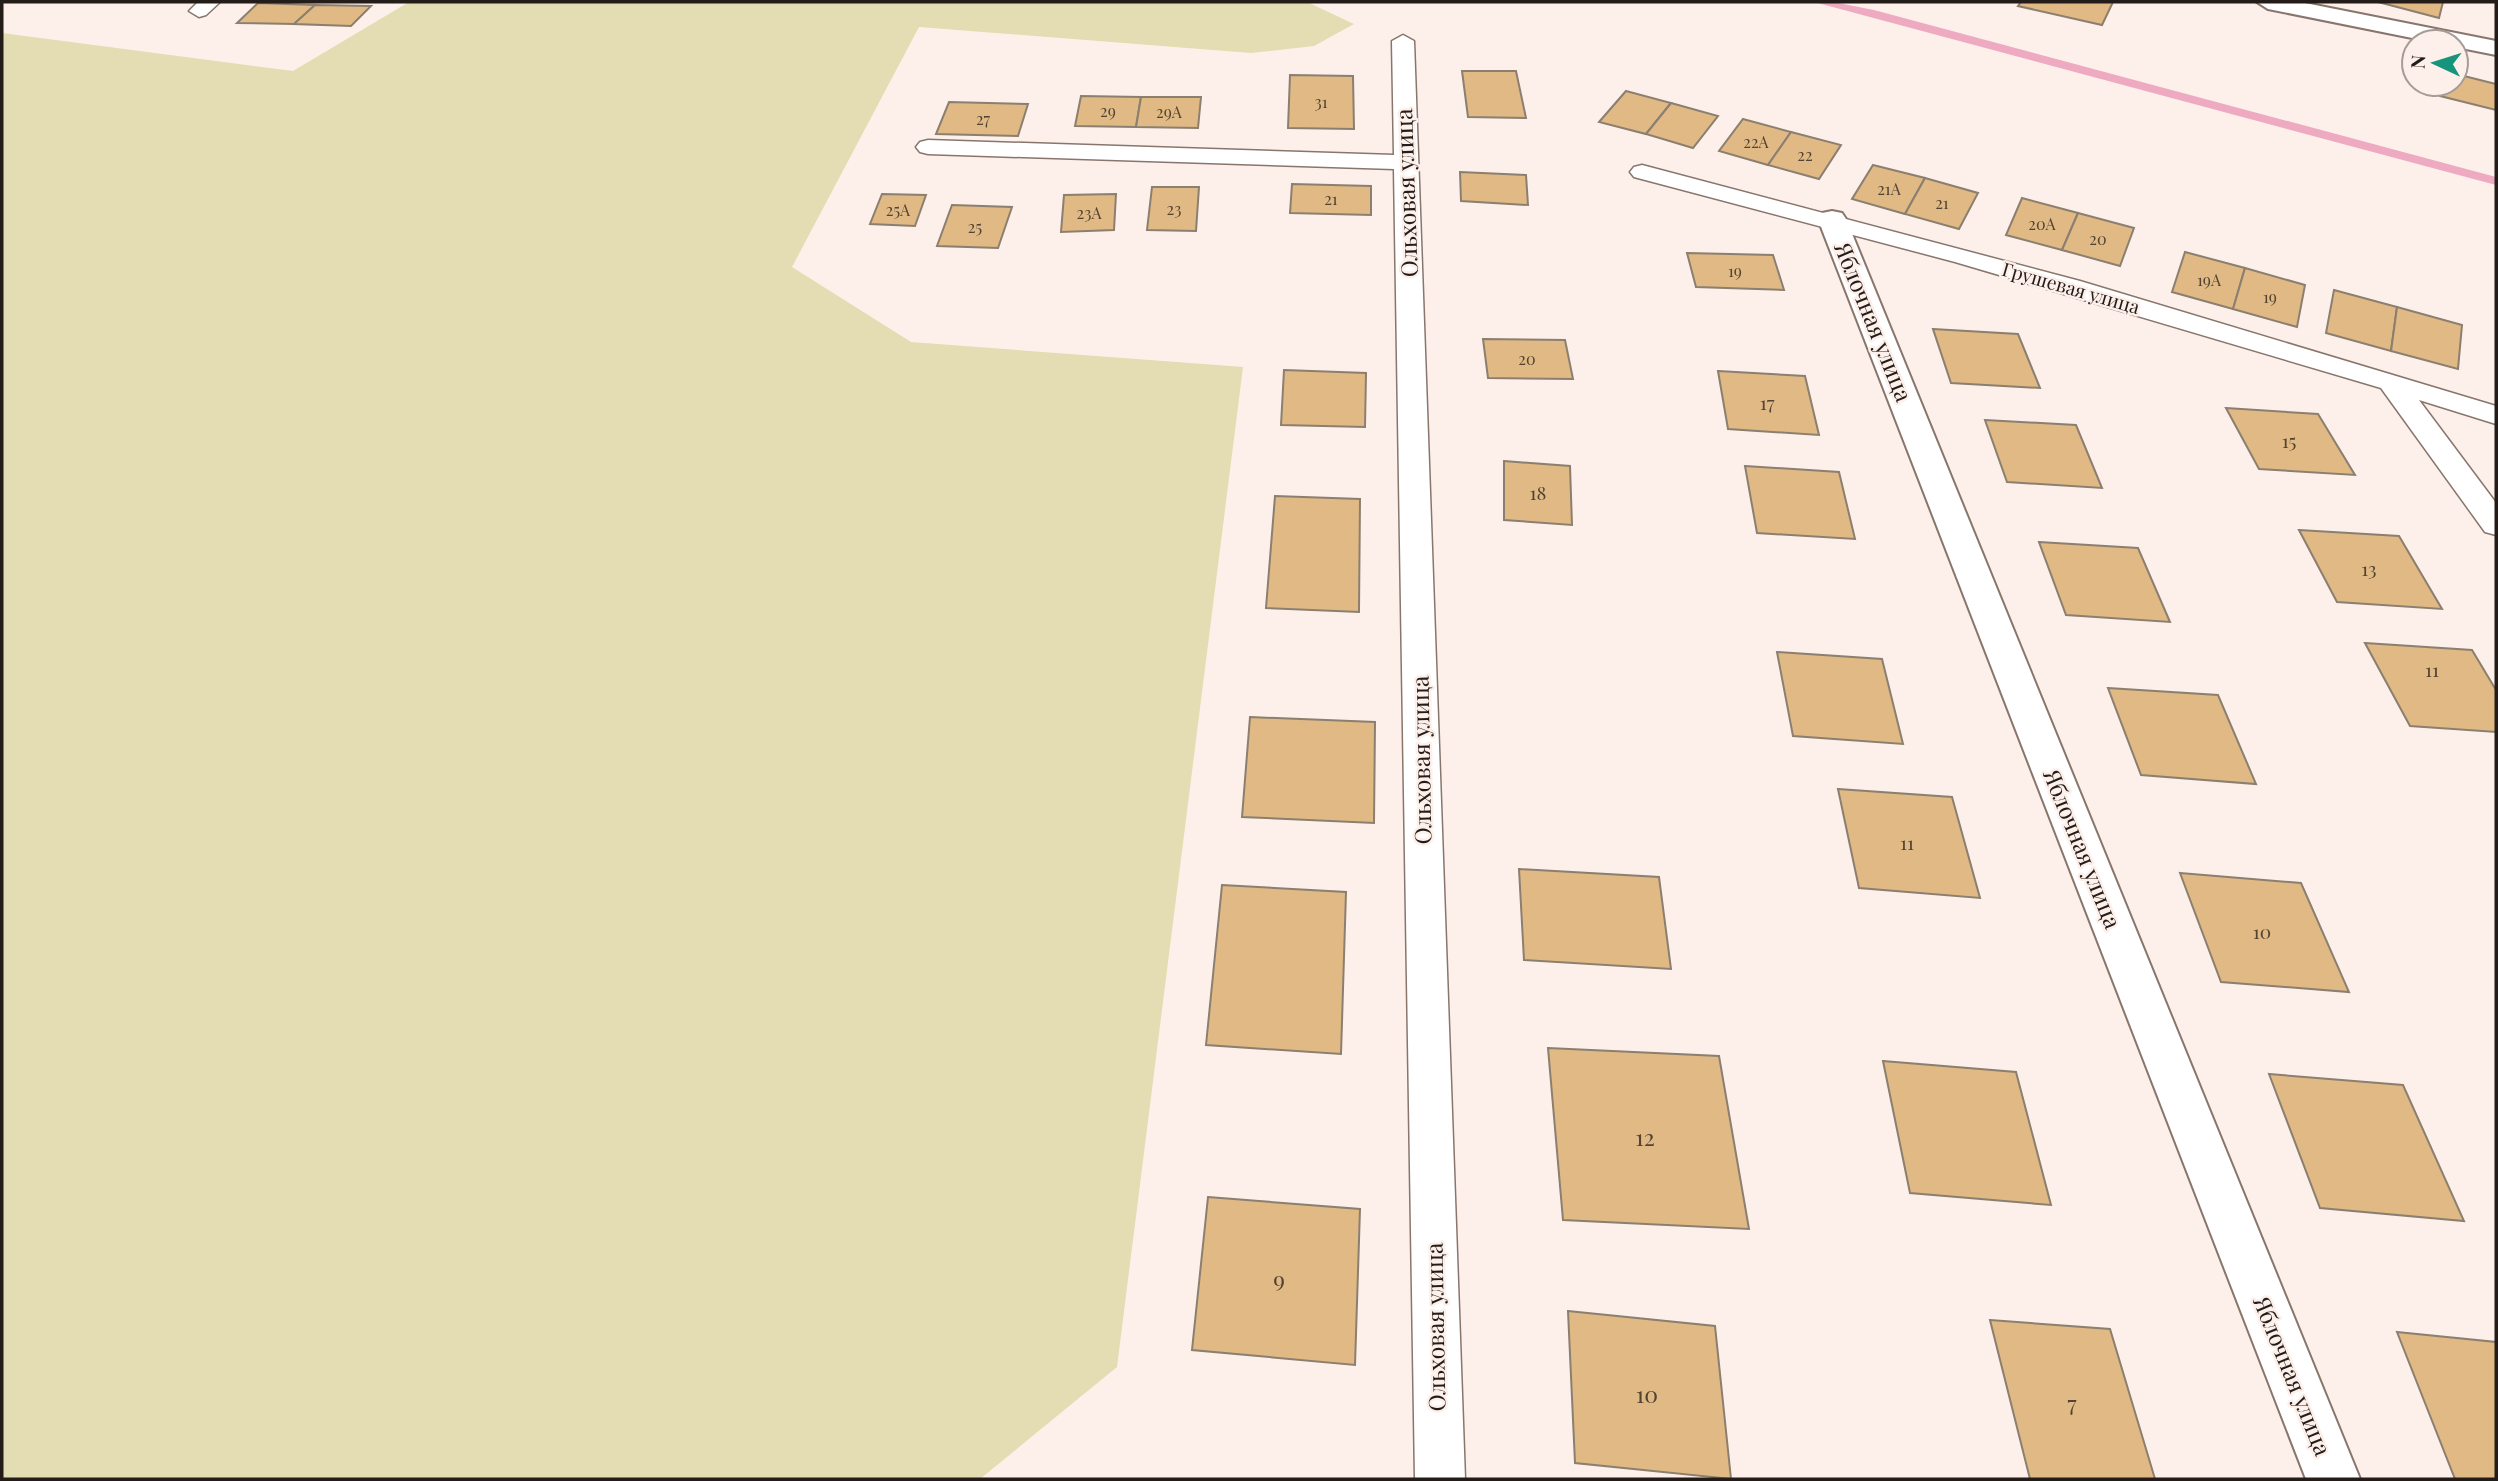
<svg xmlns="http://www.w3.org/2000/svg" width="2498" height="1481" font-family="'Playfair Display',serif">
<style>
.green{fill:#e4dcb2}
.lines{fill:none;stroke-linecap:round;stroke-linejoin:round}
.stream{fill:#eeaac0;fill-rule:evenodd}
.building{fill:#e1b984;stroke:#8b7f70;stroke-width:2}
.lane-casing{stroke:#88766c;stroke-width:3}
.street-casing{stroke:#88766c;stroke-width:4}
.lane{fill:#fff;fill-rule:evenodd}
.street{fill:#fff;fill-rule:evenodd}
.labels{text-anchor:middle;stroke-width:5;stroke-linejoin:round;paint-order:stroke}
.far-number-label{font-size:16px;fill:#524333}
.far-street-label{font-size:19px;fill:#231c18;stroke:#fdf0ea}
.number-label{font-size:19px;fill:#524333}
.street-label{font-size:23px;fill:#231c18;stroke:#fdf0ea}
.near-number-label{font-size:23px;fill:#524333}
</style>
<rect width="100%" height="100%" fill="#fdf0ea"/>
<polygon class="green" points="409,2 1307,2 1354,24 1314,46 1251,53 919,27 792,267 911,342 1243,367 1117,1367 980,1479 2,1479 2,33 293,71"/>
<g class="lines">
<polygon class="stream" points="1814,2 1833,2 1874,10 2496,177 2496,185"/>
</g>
<g class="building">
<polygon points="2021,2 2113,2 2102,25 2018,6"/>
<polygon points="2378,2 2443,2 2439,18"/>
<polygon points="258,3 315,5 294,24 237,23"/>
<polygon points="315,5 371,6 351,26 294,24"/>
<polygon points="1462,71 1516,71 1526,118 1468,117"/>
<polygon points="2456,74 2496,84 2496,110 2440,96 2445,84 2456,84"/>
<polygon points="1290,75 1353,76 1354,129 1288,128"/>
<polygon points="1626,91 1671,103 1646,134 1599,122"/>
<polygon points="1081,96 1141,97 1136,127 1075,126"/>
<polygon points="1141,97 1201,97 1198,128 1136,127"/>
<polygon points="949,102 1028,104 1018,136 936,134"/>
<polygon points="1671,103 1718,116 1693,148 1646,134"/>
<polygon points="1743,119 1791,132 1768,165 1719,151"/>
<polygon points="1791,132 1841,145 1819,179 1768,165"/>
<polygon points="1873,165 1925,178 1905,214 1852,199"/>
<polygon points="1460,172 1526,175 1528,205 1461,201"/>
<polygon points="1925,178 1978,193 1959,229 1905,214"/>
<polygon points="1292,184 1371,186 1371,215 1290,213"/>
<polygon points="1152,187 1199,187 1196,231 1147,230"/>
<polygon points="882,194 926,195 915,226 870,224"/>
<polygon points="1116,194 1114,230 1061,232 1064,195"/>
<polygon points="2022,198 2078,213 2062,250 2006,235"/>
<polygon points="952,205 1012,207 998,248 937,246"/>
<polygon points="2078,213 2134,228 2120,266 2062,250"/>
<polygon points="2185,252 2245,268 2233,309 2172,292"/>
<polygon points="1687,253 1773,255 1784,290 1696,287"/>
<polygon points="2245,268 2305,285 2297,327 2233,309"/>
<polygon points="2334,290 2397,307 2391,351 2326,333"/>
<polygon points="2397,307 2462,325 2458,369 2391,351"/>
<polygon points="1933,329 2018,334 2040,388 1951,383"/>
<polygon points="1483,339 1565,340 1573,379 1488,378"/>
<polygon points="1284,370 1366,373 1365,427 1281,425"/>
<polygon points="1718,371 1805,376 1819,435 1728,429"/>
<polygon points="2226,408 2318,414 2355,475 2259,469"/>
<polygon points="1985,420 2076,425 2102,488 2007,482"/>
<polygon points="1504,461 1570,466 1572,525 1504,520"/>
<polygon points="1745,466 1839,472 1855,539 1757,533"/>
<polygon points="1275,496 1360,499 1359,612 1266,608"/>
<polygon points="2299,530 2399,536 2442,609 2337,602"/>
<polygon points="2039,542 2138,548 2170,622 2066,615"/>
<polygon points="2365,643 2472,650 2496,690 2496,732 2410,726"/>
<polygon points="1777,652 1882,659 1903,744 1793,736"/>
<polygon points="2108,688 2218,695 2256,784 2141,775"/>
<polygon points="1250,717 1375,722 1374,823 1242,817"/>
<polygon points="1838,789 1952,797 1980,898 1859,888"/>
<polygon points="1519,869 1659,877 1671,969 1524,960"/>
<polygon points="2180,873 2301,883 2349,992 2221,982"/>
<polygon points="1222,885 1346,892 1341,1054 1206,1045"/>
<polygon points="1548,1048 1719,1056 1749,1229 1563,1220"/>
<polygon points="1883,1061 2016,1072 2051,1205 1910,1193"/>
<polygon points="2269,1074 2403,1085 2464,1221 2320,1208"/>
<polygon points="1208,1197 1360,1209 1355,1365 1192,1350"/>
<polygon points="1568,1311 1715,1326 1731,1479 1575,1463"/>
<polygon points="1990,1320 2110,1329 2155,1479 2030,1479"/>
<polygon points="2397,1332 2496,1342 2496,1479 2455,1479"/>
</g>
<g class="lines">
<defs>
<g id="lane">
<polygon points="198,2 220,2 206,15 199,17 189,11"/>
<polygon points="1403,35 1414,41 1465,1479 1415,1479 1394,169 928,154 920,152 916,147 920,142 928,140 1394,155 1392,41"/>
<polygon points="1642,165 2080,281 2496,406 2496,424 2419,400 2496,503 2496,535 2485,532 2381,388 1955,262 1634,177 1630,172 1634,167"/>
</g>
<g id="street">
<polygon points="2257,2 2300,2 2496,41 2496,55 2456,47 2456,42 2432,42 2268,9"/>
<polygon points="1832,211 1842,213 1846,219 2360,1479 2306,1479 1818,219 1822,213"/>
</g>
</defs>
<use href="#lane" class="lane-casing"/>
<use href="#street" class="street-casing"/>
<use href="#lane" class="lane"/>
<use href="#street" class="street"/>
</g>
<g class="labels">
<g class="far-number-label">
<text x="1321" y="108">31</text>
<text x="1108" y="117">29</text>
<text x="1169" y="118">29А</text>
<text x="983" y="125">27</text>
<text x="1756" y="148">22А</text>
<text x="1805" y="161">22</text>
<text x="1889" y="195">21А</text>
<text x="1331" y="205">21</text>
<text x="1942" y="209">21</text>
<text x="1174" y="215">23</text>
<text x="898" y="216">25А</text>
<text x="1089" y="219">23А</text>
<text x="2042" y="230">20А</text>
<text x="975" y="233">25</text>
<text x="2098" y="245">20</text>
<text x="1735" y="277">19</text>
<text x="2209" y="286">19А</text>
<text x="2270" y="303">19</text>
<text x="1527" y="365">20</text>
</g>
<g class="far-street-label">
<text transform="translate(2071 288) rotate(16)" y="7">Грушевая улица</text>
</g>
<g class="number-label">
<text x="1767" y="410">17</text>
<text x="2289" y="448">15</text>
<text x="1538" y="500">18</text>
<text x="2369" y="576">13</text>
<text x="2432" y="677">11</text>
<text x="1907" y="850">11</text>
<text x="2262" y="939">10</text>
</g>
<g class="street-label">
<text transform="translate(1407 193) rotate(-92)" y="8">Ольховая улица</text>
<text transform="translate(1873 322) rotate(68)" y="8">Яблочная улица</text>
<text transform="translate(1422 760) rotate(-91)" y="8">Ольховая улица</text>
<text transform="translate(2082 849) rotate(68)" y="8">Яблочная улица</text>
<text transform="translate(1436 1327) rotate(-91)" y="8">Ольховая улица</text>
<text transform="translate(2292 1376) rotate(68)" y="8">Яблочная улица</text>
</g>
<g class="near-number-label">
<text x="1645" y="1146">12</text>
<text x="1279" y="1288">9</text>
<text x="1647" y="1403">10</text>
<text x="2072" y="1412">7</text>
</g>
</g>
<rect width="2498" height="1481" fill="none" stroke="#231c18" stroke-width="7"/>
<g transform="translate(2435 63) rotate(274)"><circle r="33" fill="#fdf0ea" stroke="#a69b96" stroke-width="2"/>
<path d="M0-5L12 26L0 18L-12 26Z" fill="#17947c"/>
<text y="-10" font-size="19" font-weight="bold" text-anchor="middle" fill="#231c18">N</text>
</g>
</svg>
